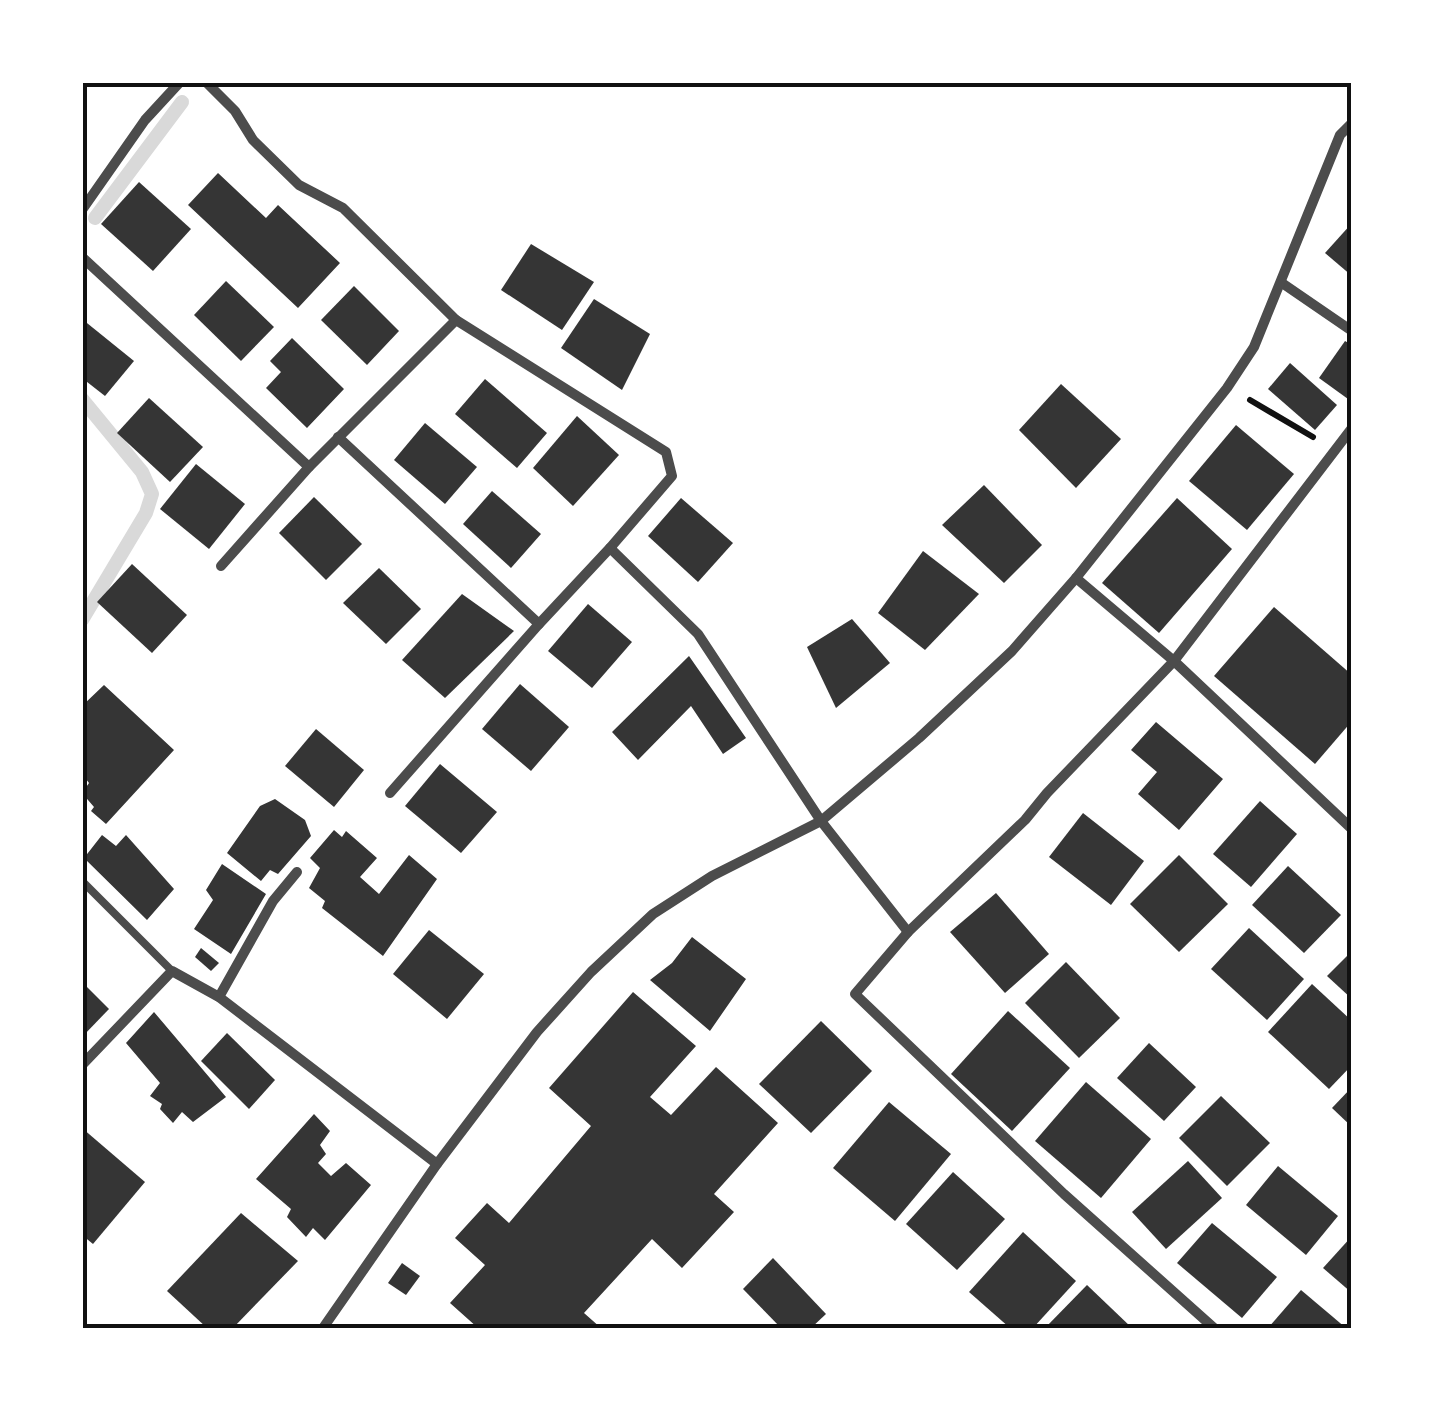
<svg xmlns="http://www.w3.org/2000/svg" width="1434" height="1411" font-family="Montserrat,sans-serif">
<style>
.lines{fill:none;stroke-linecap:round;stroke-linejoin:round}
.stream{stroke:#d9d9d9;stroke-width:14}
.building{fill:#353535}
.path{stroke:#111;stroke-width:6}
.service{stroke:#4c4c4c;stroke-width:8}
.minor{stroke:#4c4c4c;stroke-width:10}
.neatline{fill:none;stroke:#111;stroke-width:4}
</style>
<rect width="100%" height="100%" fill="#fff"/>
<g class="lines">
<g class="stream">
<polyline points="95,218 182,102"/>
<polyline points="82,399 142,472 152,494 146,513 82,620"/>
</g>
</g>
<g class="building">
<polygon points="218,173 266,218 278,205 340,263 298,308 188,205"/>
<polygon points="139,182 191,229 153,271 101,224"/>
<polygon points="1352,223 1352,276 1325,253"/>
<polygon points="531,244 594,282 562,330 501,290"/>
<polygon points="226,281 274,327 241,361 194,315"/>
<polygon points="354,286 399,331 367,365 321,320"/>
<polygon points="594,299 650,334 622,390 561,348"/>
<polygon points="82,319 134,361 105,396 82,378"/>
<polygon points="292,338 344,389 307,428 266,388 281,372 270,361"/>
<polygon points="1345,341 1352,345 1352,395 1348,399 1319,378"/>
<polygon points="1290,363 1337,405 1315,430 1268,389"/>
<polygon points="485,379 547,433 517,468 455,414"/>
<polygon points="1061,384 1121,439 1076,488 1019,430"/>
<polygon points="149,398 203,447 170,482 117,433"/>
<polygon points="577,416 619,455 573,506 533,468"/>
<polygon points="425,423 477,467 445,504 394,460"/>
<polygon points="1236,425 1294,474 1247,530 1189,481"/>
<polygon points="196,464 245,504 209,549 160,509"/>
<polygon points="984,485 1042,545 1004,583 942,525"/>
<polygon points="492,491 541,534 511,568 463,524"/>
<polygon points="314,497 362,544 326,580 279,533"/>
<polygon points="681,498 733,543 698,582 648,536"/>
<polygon points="1177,498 1232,549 1159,633 1102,583"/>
<polygon points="923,551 979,594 925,650 878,613"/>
<polygon points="132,564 187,615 152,653 97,602"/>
<polygon points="379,568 421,609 386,644 343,603"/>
<polygon points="462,594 514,631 445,698 402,660"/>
<polygon points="588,604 632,642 592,688 548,651"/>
<polygon points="1274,607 1352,675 1352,721 1315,764 1214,676"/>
<polygon points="852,619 890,663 836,708 807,647"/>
<polygon points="689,656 746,738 723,754 691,706 638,760 612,732"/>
<polygon points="520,684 569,727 531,771 482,729"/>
<polygon points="104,685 174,750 106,824 91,811 94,807 82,793 89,783 82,774 82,706"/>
<polygon points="1156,722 1223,779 1179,830 1138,794 1157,772 1131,750"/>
<polygon points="316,729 364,770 334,807 285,766"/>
<polygon points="440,764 497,812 461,853 405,806"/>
<polygon points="275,799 305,820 311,836 278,874 270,870 261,881 227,853 260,806"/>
<polygon points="1260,801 1297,834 1251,887 1213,854"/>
<polygon points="1083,813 1144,861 1111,905 1049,857"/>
<polygon points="334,830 342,837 346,831 377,858 360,877 379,894 409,855 437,879 383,956 322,908 325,901 309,888 320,868 310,858"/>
<polygon points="102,835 116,846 126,835 174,889 147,920 84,858"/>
<polygon points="1179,855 1228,904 1179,952 1130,904"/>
<polygon points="222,864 266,894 231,954 194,929 213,900 206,890"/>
<polygon points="1288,866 1341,915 1304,953 1252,905"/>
<polygon points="996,893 1049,954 1005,993 950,932"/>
<polygon points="1249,928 1304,979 1267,1020 1211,969"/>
<polygon points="429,930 484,974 447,1019 393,974"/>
<polygon points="692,937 746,979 710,1031 650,980 672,963"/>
<polygon points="201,948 219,963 211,971 195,957"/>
<polygon points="1352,951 1352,999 1327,976"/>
<polygon points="1066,962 1120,1018 1079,1058 1025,1003"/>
<polygon points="82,982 109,1009 82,1037"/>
<polygon points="1312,984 1352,1021 1352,1065 1329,1089 1268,1032"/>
<polygon points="633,992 696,1046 650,1097 671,1115 716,1067 778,1123 714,1194 734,1212 682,1268 652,1239 584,1313 601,1328 478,1328 450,1303 485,1265 455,1238 487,1203 509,1223 591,1126 549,1088"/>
<polygon points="1008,1011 1070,1068 1012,1131 951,1074"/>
<polygon points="154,1012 226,1097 193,1122 182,1112 173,1123 160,1109 162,1104 150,1096 160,1083 126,1043"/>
<polygon points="821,1021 872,1071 811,1133 759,1084"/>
<polygon points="227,1033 275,1080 249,1109 201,1061"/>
<polygon points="1149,1043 1196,1087 1164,1121 1117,1078"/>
<polygon points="1086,1082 1151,1139 1101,1198 1035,1141"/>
<polygon points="1352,1087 1352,1127 1332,1108"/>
<polygon points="1221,1096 1270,1143 1227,1186 1179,1138"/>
<polygon points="889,1102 951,1154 895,1221 833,1168"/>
<polygon points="314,1114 330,1131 320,1145 326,1154 318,1163 331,1176 346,1163 371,1185 325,1240 313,1228 306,1237 287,1217 291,1209 256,1179"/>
<polygon points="82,1128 145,1182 93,1244 82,1235"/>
<polygon points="1188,1161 1222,1198 1166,1249 1132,1212"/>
<polygon points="1278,1166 1338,1216 1306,1255 1246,1205"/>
<polygon points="953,1172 1005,1219 957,1270 906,1224"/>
<polygon points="241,1213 298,1261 233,1328 207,1328 167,1291"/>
<polygon points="1212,1223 1277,1277 1242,1318 1177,1263"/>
<polygon points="1023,1232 1076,1281 1033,1328 1010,1328 969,1292"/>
<polygon points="1352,1236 1352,1293 1323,1268"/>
<polygon points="773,1258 826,1314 811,1328 781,1328 743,1289"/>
<polygon points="402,1263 420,1276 406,1295 388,1283"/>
<polygon points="1087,1285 1132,1328 1045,1328"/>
<polygon points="1301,1290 1346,1328 1268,1328"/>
</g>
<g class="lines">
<polyline class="path" points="1250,400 1313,437"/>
<polyline class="service" points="82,881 172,971"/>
<g class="minor">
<polyline points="206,82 235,111 253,140 299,185 343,208 456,320 666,452 672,476 610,548 698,634 821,821 908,932 1025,820 1047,793 1174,661 1352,829"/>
<polyline points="82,210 145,120 180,82"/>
<polyline points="82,257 309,467 456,320"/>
<polyline points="1282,283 1352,331"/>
<polyline points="338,437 539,624 610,548"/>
<polyline points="221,566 309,467"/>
<polyline points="1076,578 1174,661 1352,428"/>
<polyline points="390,793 539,624"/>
<polyline points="908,932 855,994 1064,1194 1214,1328"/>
<polyline points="219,997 273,901 297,872"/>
<polyline points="82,1065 172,971 219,997 437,1164 537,1032 591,972 653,914 712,876 821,821 919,738 1012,651 1076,578 1227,388 1254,347 1340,135 1352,123"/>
<polyline points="323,1328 437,1164"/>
</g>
</g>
<rect width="1434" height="1411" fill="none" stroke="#ffffff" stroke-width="170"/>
<rect x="85" y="85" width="1264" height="1241" class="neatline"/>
</svg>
